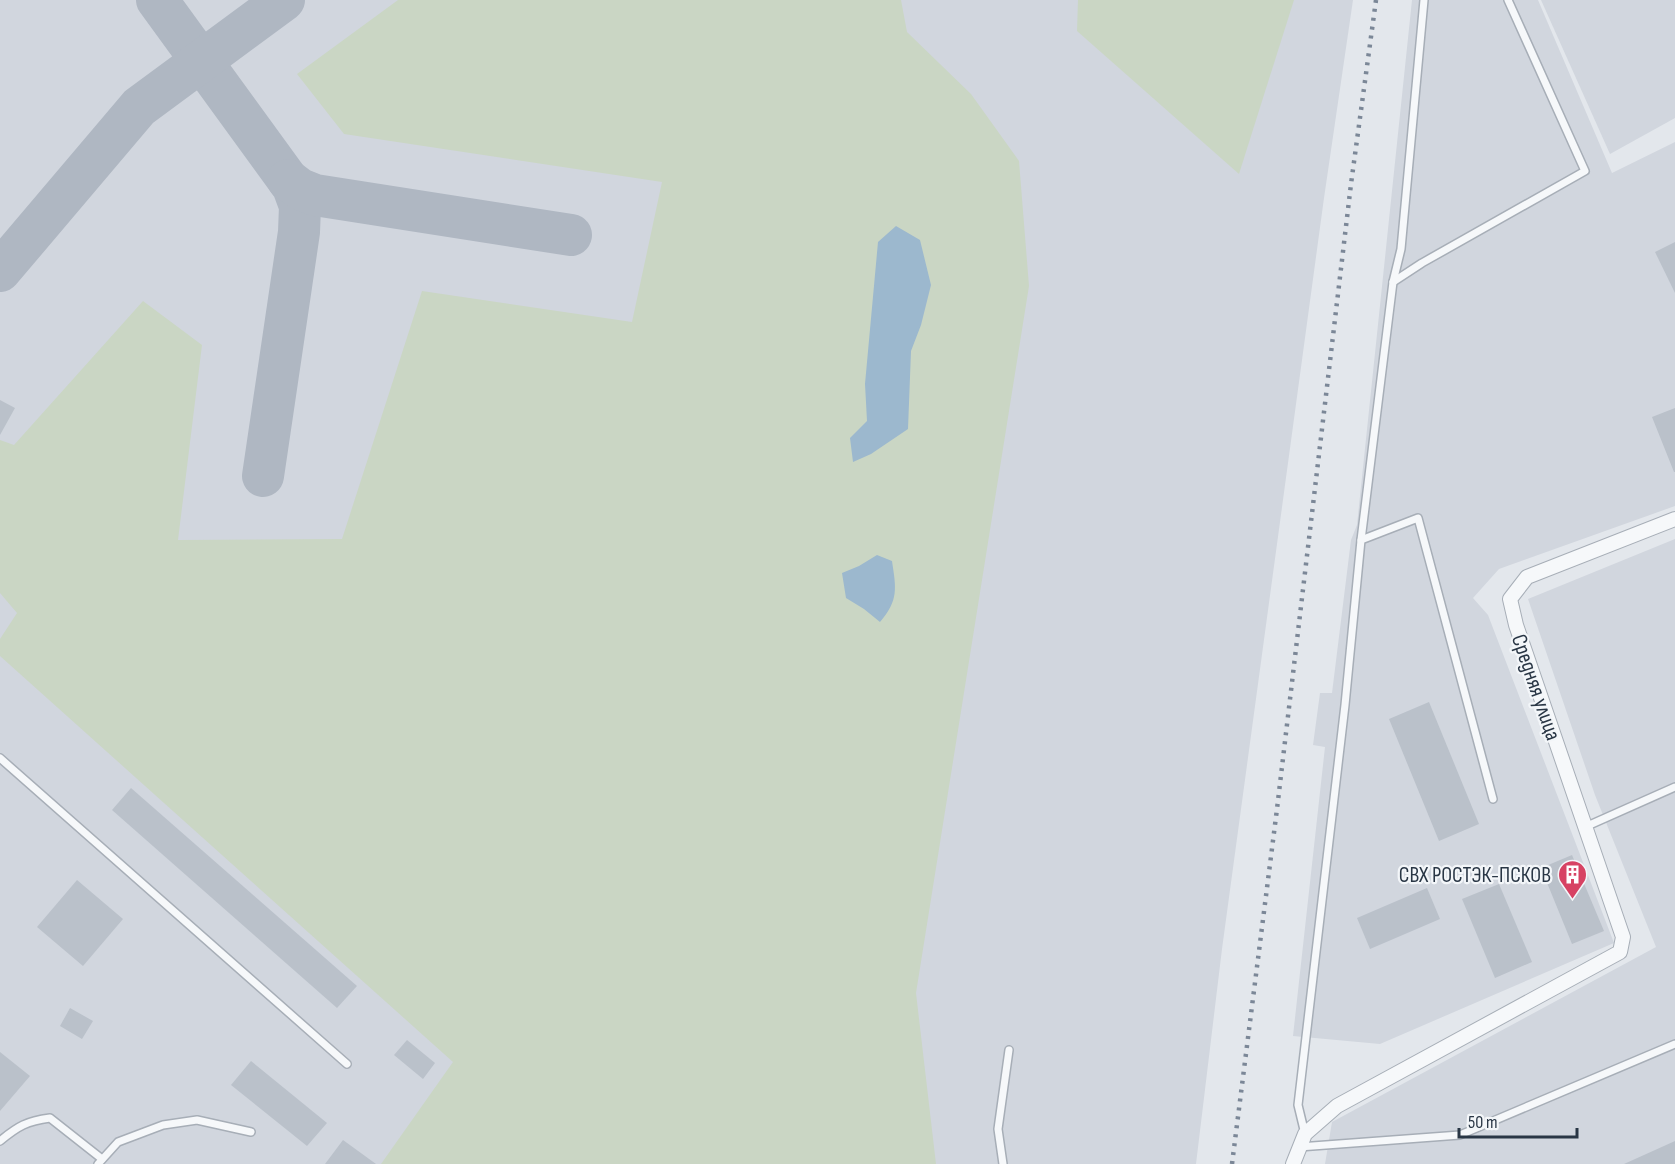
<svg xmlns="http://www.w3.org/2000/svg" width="1675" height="1164" font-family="'Sofia Sans Condensed',sans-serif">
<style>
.built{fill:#d1d6de}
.green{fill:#cad6c4}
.water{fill:#9cb8ce}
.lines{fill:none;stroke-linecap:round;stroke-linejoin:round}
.taxiway{stroke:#afb7c2;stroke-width:42}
.building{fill:#bac1ca}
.service-casing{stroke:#a7aeb7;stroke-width:10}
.minor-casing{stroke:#a7aeb7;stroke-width:16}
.service{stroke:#f6f8fa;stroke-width:7}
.minor{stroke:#f6f8fa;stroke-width:14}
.rail{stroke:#7b8797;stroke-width:4.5;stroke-dasharray:3 6;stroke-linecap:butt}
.labels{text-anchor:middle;stroke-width:4.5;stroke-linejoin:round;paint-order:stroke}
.street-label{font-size:22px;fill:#293645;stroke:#f3f6f9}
.poi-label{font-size:22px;fill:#293645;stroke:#f3f6f9;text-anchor:end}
</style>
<rect width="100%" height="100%" fill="#e3e7ec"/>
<g class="built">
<polygon points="0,0 1353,0 1324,198 1222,949 1196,1164 0,1164"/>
<polygon points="1412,0 1538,0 1612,173 1675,142 1675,506 1499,569 1473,598 1488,615 1614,943 1380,1044 1293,1036 1325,747 1313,745 1320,693 1332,693 1351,540 1357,525"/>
<polygon points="1541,0 1675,0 1675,118 1610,154"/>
<polygon points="1675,539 1675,1164 1325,1164 1332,1122 1656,947 1595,795 1528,599"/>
</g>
<g class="green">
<polygon points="398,0 901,0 907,32 971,94 1019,161 1029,286 916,993 936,1164 381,1164 453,1062 0,656 0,639 17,613 0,593 0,440 14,445 143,301 202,345 178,540 342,539 422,291 632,322 662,182 344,134 297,74"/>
<polygon points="1078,0 1294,0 1239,174 1077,31"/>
</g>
<g class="water">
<polygon points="896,226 920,240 931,285 921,325 911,351 908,429 871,454 853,462 850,438 867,421 865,384 878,242"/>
<path d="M877,555L892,561C896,588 899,600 880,622L864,609L846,598L842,573L859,566Z"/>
</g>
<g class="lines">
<g class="taxiway">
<polyline points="157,0 293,187 300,206 299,232 263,476"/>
<polyline points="288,180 300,189 315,195 571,235"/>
<polyline points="0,271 139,107 284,0"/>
</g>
</g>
<g class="building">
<polygon points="1675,242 1675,293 1655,252"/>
<polygon points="0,400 15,408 0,435"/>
<polygon points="1675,408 1675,472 1674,472 1652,417"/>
<polygon points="1429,702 1479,824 1439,841 1389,719"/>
<polygon points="131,788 357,986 337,1008 112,810"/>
<polygon points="1572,855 1604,931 1572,944 1541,868"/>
<polygon points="77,880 123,919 83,966 37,927"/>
<polygon points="1499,884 1532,962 1495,978 1462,899"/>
<polygon points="1427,888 1440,919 1370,949 1357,918"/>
<polygon points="70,1008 93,1021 82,1039 60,1026"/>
<polygon points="407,1040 435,1063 423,1079 394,1055"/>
<polygon points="0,1052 30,1076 0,1111"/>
<polygon points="251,1061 327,1123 307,1146 231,1085"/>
<polygon points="343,1140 376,1164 325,1164"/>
<polygon points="1675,1141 1675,1164 1624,1164"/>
</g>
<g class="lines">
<defs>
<g id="service">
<polyline points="1393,282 1422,263 1585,171 1508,0"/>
<polyline points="1361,540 1393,282 1401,249 1424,0"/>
<polyline points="0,758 347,1064"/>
<polyline points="1585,827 1675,787"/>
<polyline points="1305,1134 1298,1105 1345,705 1361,540 1418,518 1493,799"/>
<path d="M0,1141C18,1126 27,1121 50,1118L102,1159"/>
<polyline points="1299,1147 1460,1135 1675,1044"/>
<polyline points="98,1164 118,1142 163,1125 197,1120 251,1132"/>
<polyline points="1003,1164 998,1129 1009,1050"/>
</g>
<polyline id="minor" points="1293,1164 1305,1134 1337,1106 1620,952 1623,937 1516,625 1510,599 1527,577 1675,519"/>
</defs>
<use href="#service" class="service-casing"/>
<use href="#minor" class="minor-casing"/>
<use href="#service" class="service"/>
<use href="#minor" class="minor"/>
<polyline class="rail" points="1232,1164 1277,809 1351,184 1376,0"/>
</g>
<defs>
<symbol id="building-pin" viewBox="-11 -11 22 30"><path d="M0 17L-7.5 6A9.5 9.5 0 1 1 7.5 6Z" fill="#d74263" stroke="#f3f6f9"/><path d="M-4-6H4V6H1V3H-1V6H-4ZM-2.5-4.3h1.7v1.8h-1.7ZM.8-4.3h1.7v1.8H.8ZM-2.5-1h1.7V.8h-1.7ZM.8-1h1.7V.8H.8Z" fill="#fff"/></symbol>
</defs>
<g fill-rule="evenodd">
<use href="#building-pin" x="1556" y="858" width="33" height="45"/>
</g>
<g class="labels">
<g class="street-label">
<text transform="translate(1537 687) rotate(71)" y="8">Средняя улица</text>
</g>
<g class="poi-label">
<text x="1551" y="882">СВХ РОСТЭК-ПСКОВ</text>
</g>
</g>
<path d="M1459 1128v9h118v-9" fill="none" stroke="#293645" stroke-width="3"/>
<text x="1468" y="1128" font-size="18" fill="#293645" stroke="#f3f6f9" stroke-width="4.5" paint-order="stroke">50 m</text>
</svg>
